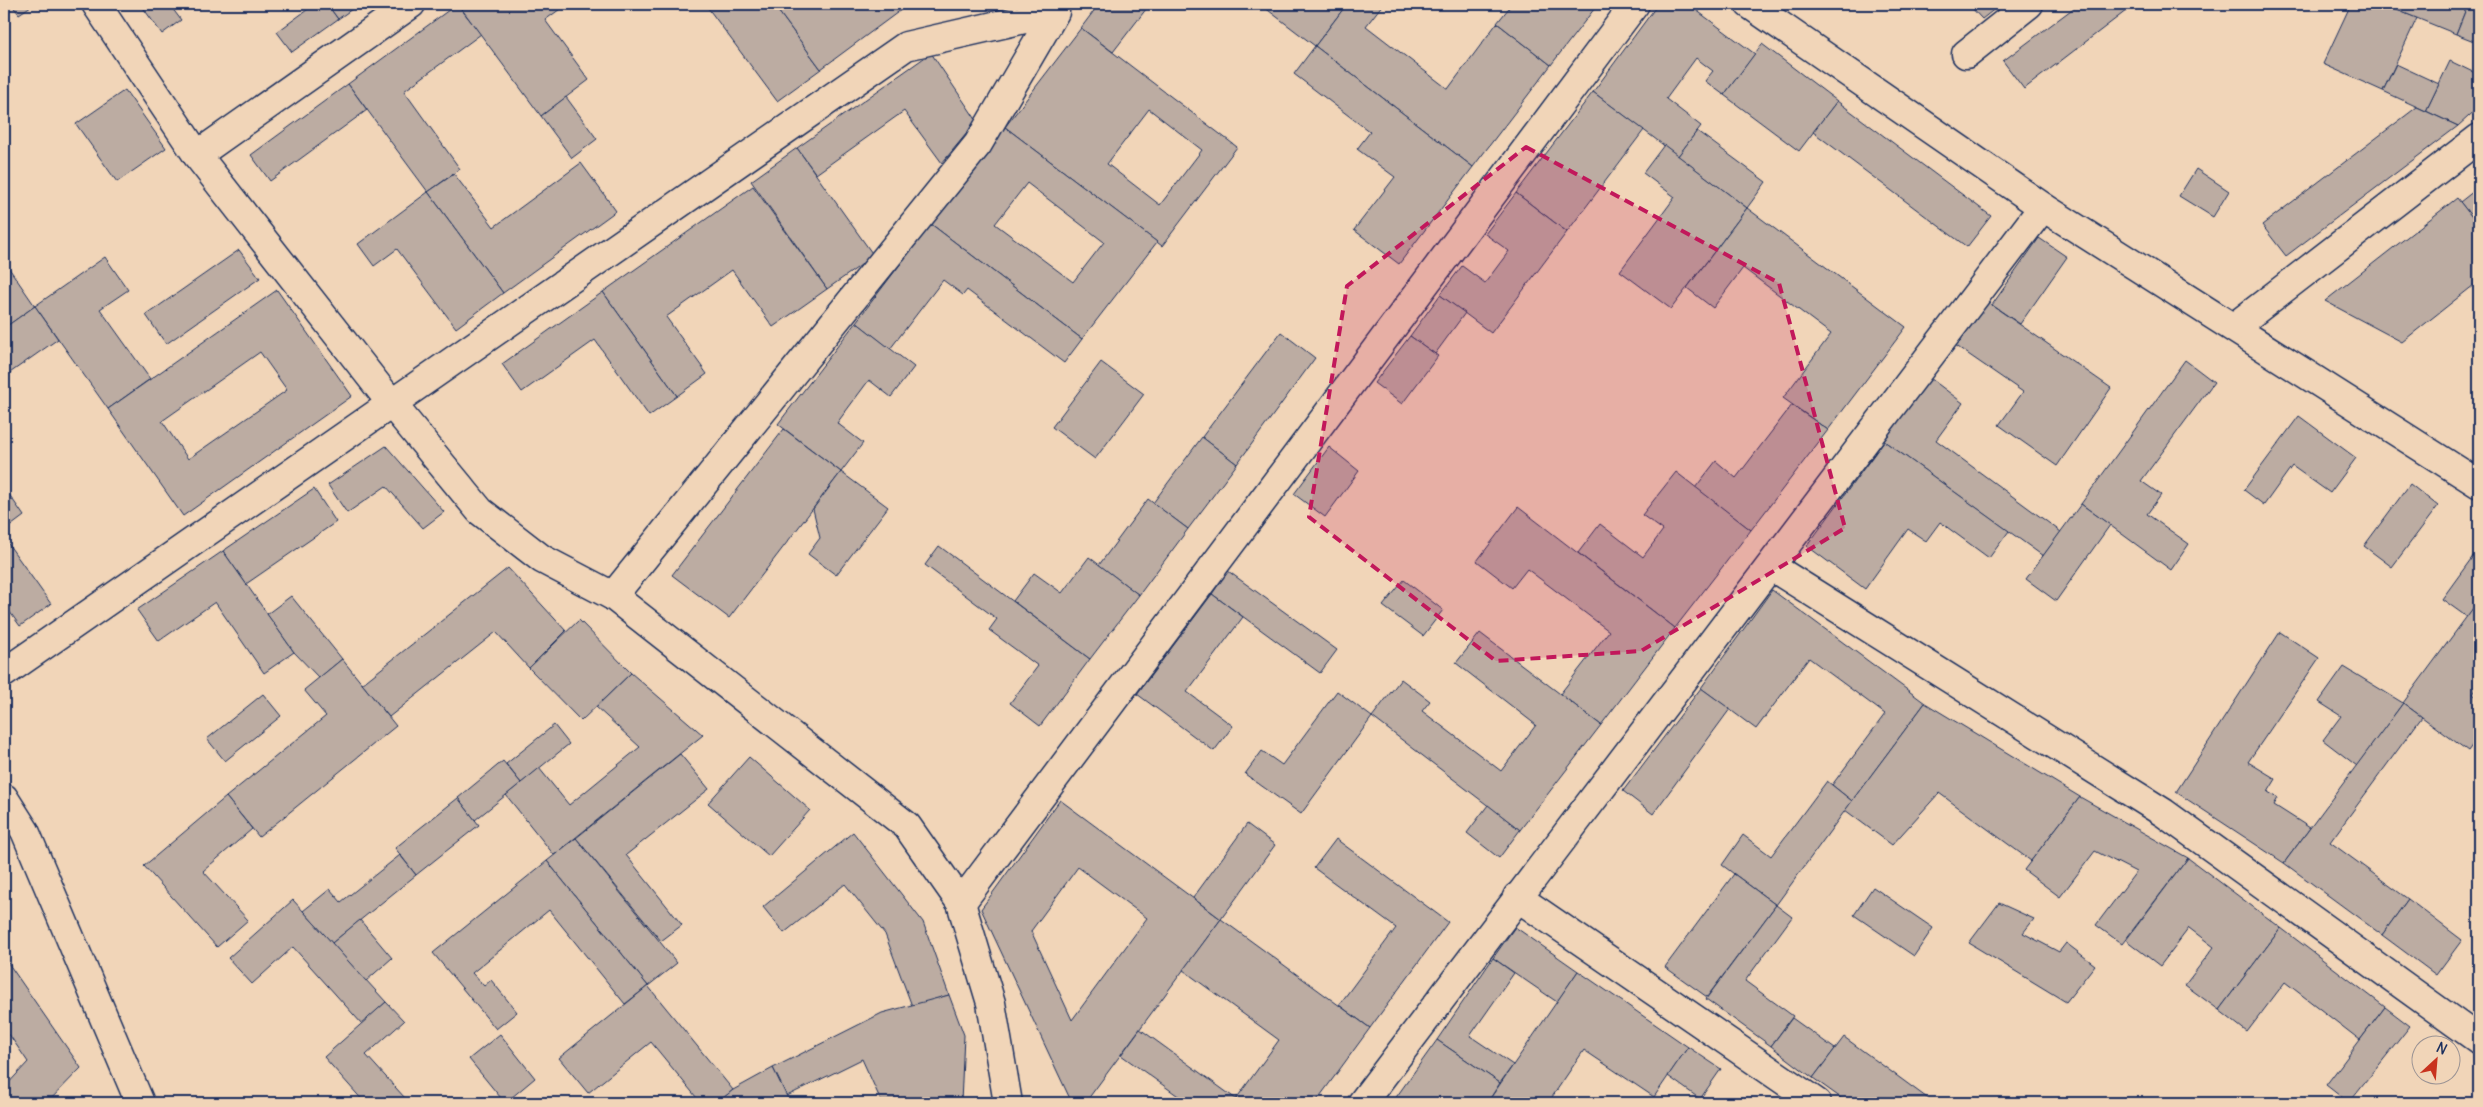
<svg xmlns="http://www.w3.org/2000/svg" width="2483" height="1107" font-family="Delius,sans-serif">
<rect width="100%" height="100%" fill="#f1d5b8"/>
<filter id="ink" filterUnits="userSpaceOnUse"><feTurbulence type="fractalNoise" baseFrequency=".02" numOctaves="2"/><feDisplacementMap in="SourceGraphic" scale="10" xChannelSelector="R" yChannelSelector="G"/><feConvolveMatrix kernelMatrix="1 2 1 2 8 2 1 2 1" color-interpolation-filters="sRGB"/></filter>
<g filter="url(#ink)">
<g fill="#bcaca2" stroke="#1b2f5e" fill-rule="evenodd">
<polygon points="11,4 34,4 19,14"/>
<polygon points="143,4 169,4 181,20 162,34 141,5"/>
<polygon points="315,4 327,4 338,19 292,52 277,32"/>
<polygon points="327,4 359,4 338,19"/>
<polygon points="457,4 481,34 404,91 460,169 428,192 348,84"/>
<polygon points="458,4 567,4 545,20 589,80 541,116"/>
<polygon points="705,4 773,4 821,69 777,101"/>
<polygon points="773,4 909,4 821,69"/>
<polygon points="1099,4 1150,4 1113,52 1081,28"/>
<polygon points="1260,4 1347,4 1315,46"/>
<polygon points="1347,4 1383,4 1366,26 1448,89 1497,23 1551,65 1473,167 1315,46"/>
<polygon points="1512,4 1598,4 1551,65 1497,23"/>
<polygon points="1658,4 1688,4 1755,54 1724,95 1705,81 1713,71 1696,58 1666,99 1701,126 1678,156 1593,92"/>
<polygon points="1968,4 2001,4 1982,19"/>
<polygon points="2079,4 2135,4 2024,89 2003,61"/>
<polygon points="2351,4 2393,4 2392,8 2417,18 2383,91 2323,64"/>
<polygon points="2393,4 2468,4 2456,34 2392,8"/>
<polygon points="2468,4 2479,4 2479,43 2456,34"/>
<path d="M1081,28L1237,147L1162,246L1005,127ZM1149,109L1202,150L1160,205L1107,164Z"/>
<polygon points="1762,44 1837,101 1799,151 1724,95"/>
<polygon points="1315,46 1473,167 1399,264 1354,230 1395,177 1357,149 1370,132 1294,74"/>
<polygon points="931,53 977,121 942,163 904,111 816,174 797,148"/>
<polygon points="2450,61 2479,75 2479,107 2458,126 2426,111"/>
<polygon points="2396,64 2439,84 2426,111 2383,91"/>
<polygon points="348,84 367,110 270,181 251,155"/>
<polygon points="125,90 166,148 117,182 76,124"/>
<polygon points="1593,92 1644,130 1567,232 1516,193"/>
<polygon points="566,97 597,139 572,158 541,116"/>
<polygon points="1837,101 1991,216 1967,247 1813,132"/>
<polygon points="2417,107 2458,126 2286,256 2262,225"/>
<path d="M1005,127L1157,242L1082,339L931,224ZM1027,183L1104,242L1073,282L995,224Z"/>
<polygon points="1697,131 1766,182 1747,208 1678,156"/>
<polygon points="1664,145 1747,208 1671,309 1620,271 1675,197 1643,173"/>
<polygon points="797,148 874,256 827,289 751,181"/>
<polygon points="581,163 616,211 503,293 428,192 454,174 494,227"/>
<polygon points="2196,169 2229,191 2213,217 2179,196"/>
<polygon points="753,186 827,289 773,327 732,270 666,317 707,374 677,396 603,292"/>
<polygon points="2479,187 2479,226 2460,202"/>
<polygon points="428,192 503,293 456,328 397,249 374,266 358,244"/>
<polygon points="1516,193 1567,232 1491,333 1440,295 1462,266 1485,283 1509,251 1485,234"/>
<polygon points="2457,198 2479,226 2479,281 2402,342 2325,301"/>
<polygon points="1747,208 1906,327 1828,430 1783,398 1831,334 1743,268 1713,308 1687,288"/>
<polygon points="931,224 1082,339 1064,363 967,290 963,295 943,280 890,349 856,322"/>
<polygon points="2039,238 2067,257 2020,324 1992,305"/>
<polygon points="239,250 260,278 166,344 146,315"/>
<polygon points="105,257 128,290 100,309 150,379 108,409 35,306"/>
<polygon points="4,261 35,306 7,326 4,322"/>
<path d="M277,290L352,396L183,516L108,409ZM260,352L287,390L188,459L162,421Z"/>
<polygon points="603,292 677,396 649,416 595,340 522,392 502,364"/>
<polygon points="1440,295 1465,313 1435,354 1410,336"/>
<polygon points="1986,301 2111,388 2057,466 1999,425 2023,392 1955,345"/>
<polygon points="35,306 58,339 4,377 4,328"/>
<polygon points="856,322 914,367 891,397 869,380 837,423 863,443 841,472 778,424"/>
<polygon points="1281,332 1315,358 1237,464 1202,437"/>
<polygon points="1410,336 1438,356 1402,404 1374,383"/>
<polygon points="2185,360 2214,382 2141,481 2161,495 2147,514 2189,544 2171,570 2081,504"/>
<polygon points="1101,362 1144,394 1095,459 1052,427"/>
<polygon points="1930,378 1963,403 1936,440 2061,532 2043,556 1884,441"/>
<polygon points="1792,405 1828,430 1751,530 1695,488 1716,461 1736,478"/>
<polygon points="2299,416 2356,458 2330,493 2292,466 2264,505 2244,490"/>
<polygon points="784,429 841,472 729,618 672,575"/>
<polygon points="1202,437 1237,464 1188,529 1153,503"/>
<polygon points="1884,441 2009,531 1989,558 1940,522 1926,541 1908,529 1865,589 1807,546"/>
<polygon points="386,446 444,512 423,528 386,486 347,513 328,485"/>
<polygon points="1329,447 1359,471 1325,517 1294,494"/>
<polygon points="841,472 888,507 836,575 808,554 820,538 813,509"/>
<polygon points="1676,472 1751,530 1675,628 1578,553 1600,524 1643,557 1663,530 1642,515"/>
<polygon points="2410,484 2438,506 2392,567 2364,546"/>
<polygon points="4,487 24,516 4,531"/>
<polygon points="314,489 336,522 246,584 223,551"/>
<polygon points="1148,499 1188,529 1139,595 1099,565"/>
<polygon points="2081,504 2110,525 2056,601 2026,579"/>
<polygon points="1518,507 1675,628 1601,725 1560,694 1609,631 1527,569 1512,588 1477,561"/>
<polygon points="4,538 51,604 20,626 4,604"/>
<polygon points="939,546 1090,659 1040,726 1010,703 1038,666 989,630 997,619 925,565"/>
<polygon points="2479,548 2479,600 2467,617 2442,599"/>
<polygon points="223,551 294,652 264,673 215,602 159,641 137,610"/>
<polygon points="1089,557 1139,595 1090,659 1013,601 1034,573 1062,593"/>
<polygon points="508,568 566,631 529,668 496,632 389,717 362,684"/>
<polygon points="1228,571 1337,650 1320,673 1212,594"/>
<polygon points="1404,580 1443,610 1423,636 1383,606"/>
<polygon points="1772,590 1925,703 1852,801 1832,785 1885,714 1809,658 1756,729 1701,688"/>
<polygon points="1212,594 1243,617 1187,692 1233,726 1214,751 1137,694"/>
<polygon points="291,596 342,659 319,678 294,652 267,614"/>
<polygon points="2479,600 2479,685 2473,694 2479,699 2479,736 2468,751 2403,703"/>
<polygon points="579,620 631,673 581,721 529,668"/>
<polygon points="2280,632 2319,658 2248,762 2276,779 2268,792 2278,798 2274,805 2310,828 2284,863 2176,792"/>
<polygon points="1480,633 1601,725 1520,830 1372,717 1401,679 1430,701 1422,711 1501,771 1536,725 1456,663"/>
<polygon points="342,659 396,726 259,837 226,797 326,716 304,690"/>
<polygon points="2344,667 2403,703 2357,766 2323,740 2341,716 2319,702"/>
<polygon points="631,673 703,735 554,855 506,795 539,768 569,805 640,747 596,707"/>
<polygon points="1701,688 1730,709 1653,814 1623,791"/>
<polygon points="1337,691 1372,717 1301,814 1245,774 1262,751 1282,765"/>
<polygon points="263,694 281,716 225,761 207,739"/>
<polygon points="1925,703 2080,797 2031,861 1939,793 1892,845 1845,810"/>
<polygon points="2403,703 2422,717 2330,842 2408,899 2382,935 2284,863"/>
<polygon points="554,725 569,744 521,783 506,764"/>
<polygon points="680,754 709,789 626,855 682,925 661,941 576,838"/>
<polygon points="749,757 810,810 769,856 708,803"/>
<polygon points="503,761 521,783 475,820 458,798"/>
<polygon points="1827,781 1852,801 1776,905 1722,865 1743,835 1771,856"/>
<polygon points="226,797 252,829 203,871 248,920 217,947 144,866"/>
<polygon points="2080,797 2188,858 2122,944 2096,925 2136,872 2095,851 2060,897 2024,870"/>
<polygon points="458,798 479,825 416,875 395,848"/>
<path d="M1060,800L1221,919L1085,1103H1072L981,909ZM1078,867L1147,918L1072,1020L1031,931Z"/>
<polygon points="1488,805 1520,830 1499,858 1467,833"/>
<polygon points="1247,824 1275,845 1221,919 1193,898"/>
<polygon points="853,832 923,922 949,995 912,1006 885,934 845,884 784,933 763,907"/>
<polygon points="576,838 677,963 648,986 547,861"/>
<polygon points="1336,839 1448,922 1370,1028 1339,1005 1396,928 1314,868"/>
<polygon points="400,855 416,875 332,943 303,911 330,889 341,902"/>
<polygon points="2188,858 2281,928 2219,1010 2185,985 2214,947 2189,928 2160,966 2126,940"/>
<polygon points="547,861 648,986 625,1004 549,910 472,973 484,986 491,980 517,1012 496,1029 433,953"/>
<polygon points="1734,874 1776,905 1707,997 1665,967"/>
<polygon points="1873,887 1933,928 1914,956 1854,915"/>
<polygon points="2408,899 2462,940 2436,975 2382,935"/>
<polygon points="293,900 386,1002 362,1024 293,947 252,984 228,958"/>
<polygon points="1999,903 2034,919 2023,933 2059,952 2066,943 2095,965 2066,1002 1969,943"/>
<polygon points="1776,905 1792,917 1745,981 1793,1016 1771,1046 1706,999"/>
<polygon points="1221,919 1370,1028 1315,1103 1242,1103 1236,1099 1279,1040 1183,970"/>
<polygon points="360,920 392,958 366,981 332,943"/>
<polygon points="1515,927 1578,971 1557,1002 1493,958"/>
<polygon points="2281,928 2385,1007 2360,1040 2285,982 2247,1032 2219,1010"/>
<polygon points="4,957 81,1068 47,1103 4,1103 4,1088 28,1062 4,1027"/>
<polygon points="1493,958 1514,973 1470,1036 1513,1065 1500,1083 1437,1040"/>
<polygon points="1578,971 1688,1047 1654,1097 1584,1050 1548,1103 1487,1103"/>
<polygon points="648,986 733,1090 717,1103 701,1103 651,1042 588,1093 559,1058"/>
<polygon points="949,995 964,1035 961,1103 882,1103 862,1059 787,1096 773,1068 882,1013"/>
<polygon points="386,1002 404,1021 366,1055 405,1098 398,1103 365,1103 324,1057"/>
<polygon points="2385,1007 2410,1026 2349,1103 2326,1085"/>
<polygon points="1792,1018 1835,1049 1813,1078 1771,1046"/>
<polygon points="1140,1029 1236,1099 1242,1103 1188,1103 1121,1055"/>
<polygon points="500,1034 535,1078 505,1103 469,1059"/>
<polygon points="1844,1037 1934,1103 1848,1103 1813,1078"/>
<polygon points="1437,1040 1500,1083 1487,1103 1392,1103"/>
<polygon points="1688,1047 1721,1069 1700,1099 1668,1076"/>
<polygon points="773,1068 790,1103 717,1103 733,1090"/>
</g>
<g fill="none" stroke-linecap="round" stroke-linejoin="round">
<defs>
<g id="street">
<polyline points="96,4 197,155 392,404 480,511 542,559 613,596 907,826 961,903 991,1003 1008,1103"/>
<polyline points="1749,4 2043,207 2479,484"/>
<polyline points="1966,54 2029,4"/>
<polyline points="197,155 411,4"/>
<polyline points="2234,327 2479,138"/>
<polyline points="1772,567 2164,813 2479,1040"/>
<polyline points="4,673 906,46 1055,12 978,144 613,596"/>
<polyline points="1517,897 1817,1103"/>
<polyline points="961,903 1635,4"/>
<polyline points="1362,1103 2043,207"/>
</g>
<polyline id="secondary" points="4,798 25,831 140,1103"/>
</defs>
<use href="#street" stroke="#1b2f5e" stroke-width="31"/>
<use href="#secondary" stroke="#1b2f5e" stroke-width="31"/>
<use href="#street" stroke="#f1d5b8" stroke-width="28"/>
<use href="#secondary" stroke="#f1d5b8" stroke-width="28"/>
</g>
</g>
<path fill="#c2185b" fill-opacity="0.2" stroke="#c2185b" stroke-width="4" stroke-dasharray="10 6" stroke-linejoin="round" d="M1526,147L1779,283L1845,528L1641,651L1496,661L1309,517L1347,286Z"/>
<rect width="2483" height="1107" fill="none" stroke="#f1d5b8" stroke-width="20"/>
<rect x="10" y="10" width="2463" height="1087" fill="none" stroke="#1b2f5e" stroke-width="2" filter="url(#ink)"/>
<g transform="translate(2436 1060) rotate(26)"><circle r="24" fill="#f1d5b8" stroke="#9b9394"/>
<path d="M0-4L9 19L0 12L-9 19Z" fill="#c8321e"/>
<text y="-8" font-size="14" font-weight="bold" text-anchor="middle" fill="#1b2f5e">N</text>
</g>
</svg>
